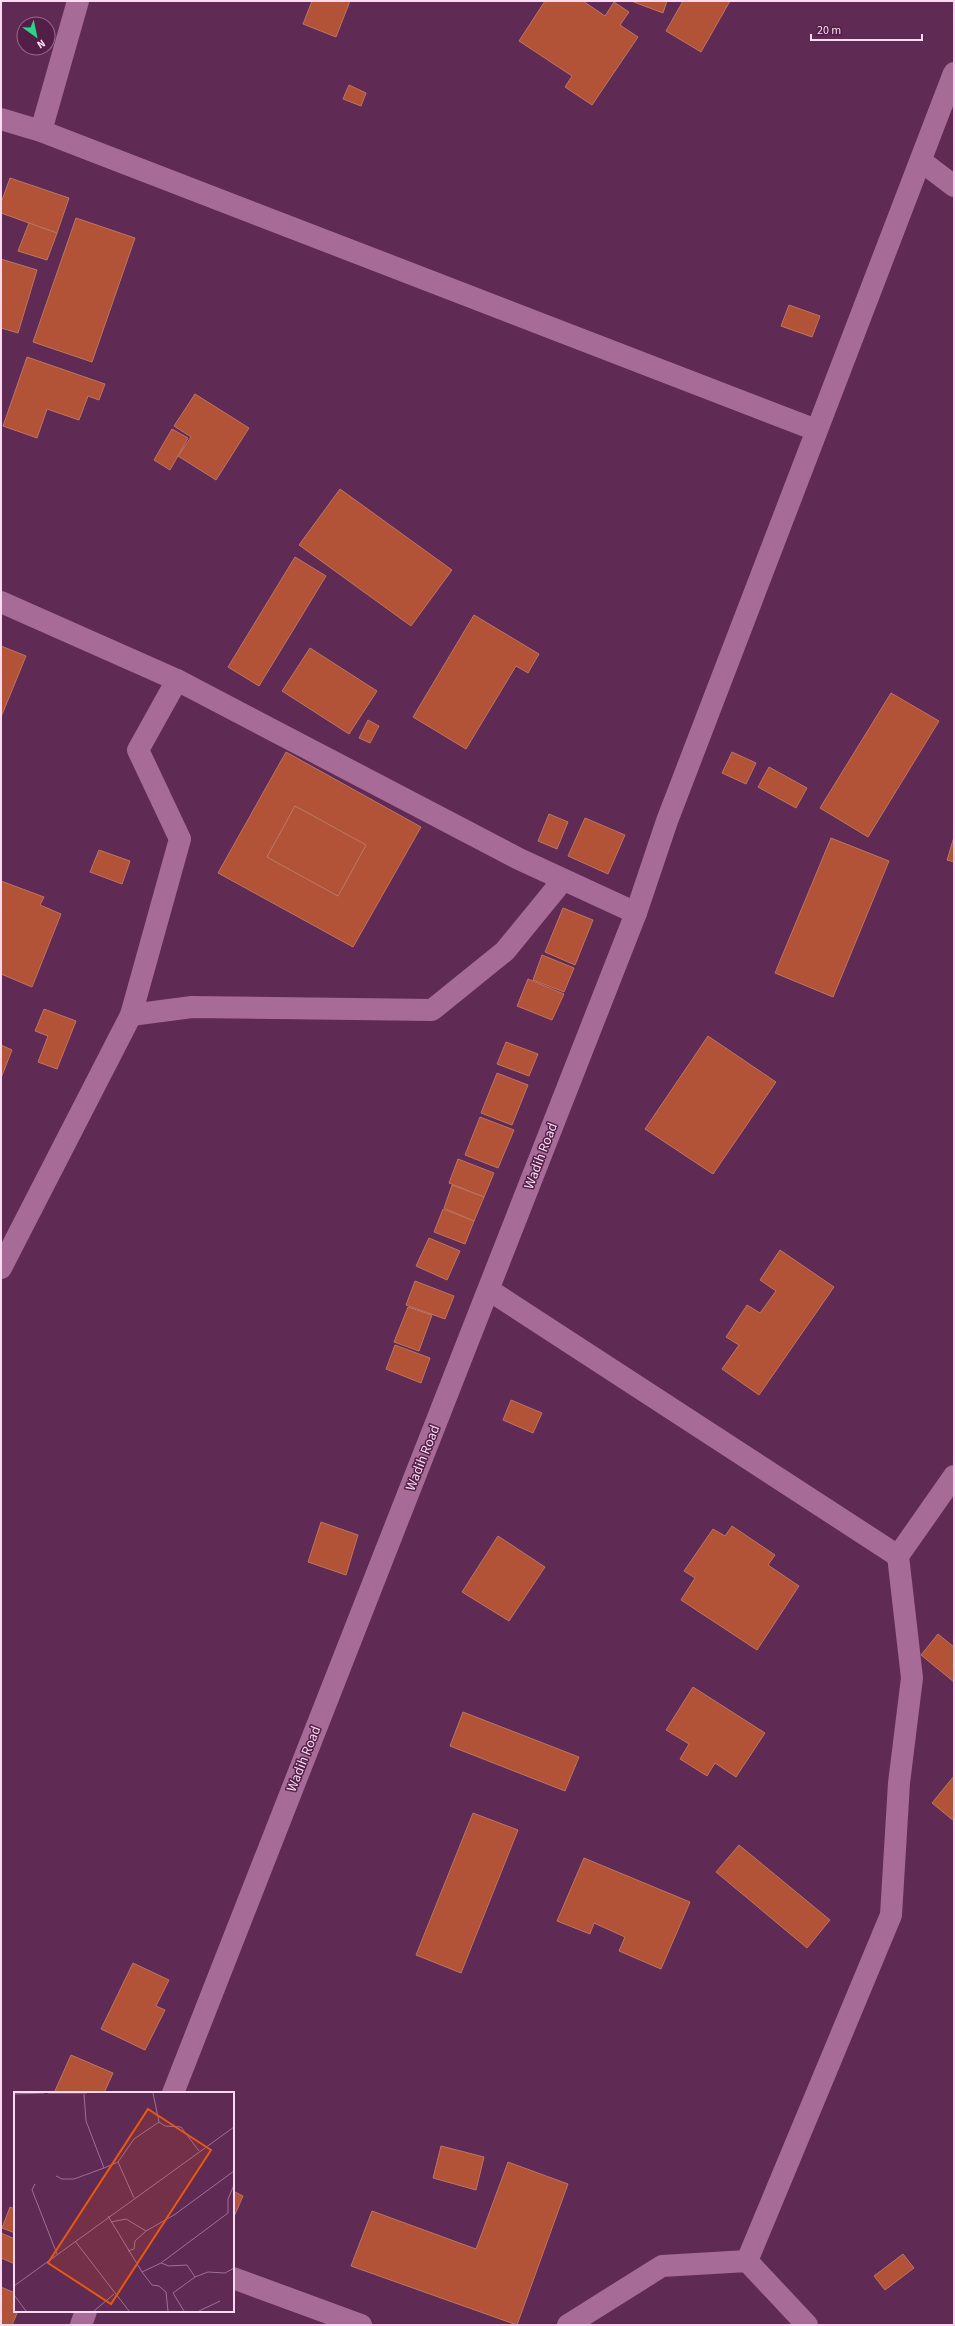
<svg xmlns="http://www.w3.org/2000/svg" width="955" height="2326" font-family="'Source Sans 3',sans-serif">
<rect width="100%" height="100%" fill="#5f2a53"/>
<g fill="#b25237" stroke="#bd7661" fill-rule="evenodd">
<polygon points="312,1 350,1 336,37 303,24"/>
<polygon points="545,1 583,1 605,16 614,2 629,12 620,25 638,37 592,105 565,87 572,76 519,41"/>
<polygon points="631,1 667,1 663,13"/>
<polygon points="683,1 730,1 701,52 666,31"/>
<polygon points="349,85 366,93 361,106 343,99"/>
<polygon points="10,178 69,198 57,233 1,213 1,203"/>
<polygon points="76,218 135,238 92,362 33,342"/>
<polygon points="29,223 57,233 47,260 18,251"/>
<polygon points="1,259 37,270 18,333 1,328"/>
<polygon points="789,305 820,316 812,337 781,326"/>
<polygon points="27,357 105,384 99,400 88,396 79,420 47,409 37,438 3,426"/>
<polygon points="195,394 249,428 216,480 178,456 191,437 174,426"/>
<polygon points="172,429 188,438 170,470 154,460"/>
<polygon points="340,489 452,570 411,626 299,545"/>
<polygon points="295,557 326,576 259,686 228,667"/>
<polygon points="474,615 539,654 528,673 516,666 466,749 413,717"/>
<polygon points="1,646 26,656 1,717"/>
<polygon points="310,648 377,691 349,734 282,691"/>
<polygon points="891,693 939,721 868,837 820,808"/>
<polygon points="368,720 379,726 370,743 359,738"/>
<path d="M286,752L421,827L353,947L218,873ZM295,806L366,845L338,896L267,857Z"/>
<polygon points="732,752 756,763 746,784 722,773"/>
<polygon points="769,767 807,788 796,808 758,787"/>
<polygon points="295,806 366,845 338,896 267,857"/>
<polygon points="549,814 568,822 557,849 538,841"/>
<polygon points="585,818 625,835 608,874 568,856"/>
<polygon points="954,837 954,862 947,860"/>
<polygon points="831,838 889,861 833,997 775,973"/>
<polygon points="99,850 130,861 122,884 90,872"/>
<polygon points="1,881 44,897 40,905 61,914 32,987 1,974"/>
<polygon points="563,908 593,920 575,965 545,952"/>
<polygon points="542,955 574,968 564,992 533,980"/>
<polygon points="528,979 564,994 552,1020 517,1006"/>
<polygon points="44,1009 76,1021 57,1069 38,1062 48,1036 35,1031"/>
<polygon points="708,1036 776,1082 713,1174 645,1129"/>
<polygon points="506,1042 538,1054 529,1076 497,1064"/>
<polygon points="1,1045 12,1050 1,1078"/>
<polygon points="497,1073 528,1085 512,1125 481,1113"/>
<polygon points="480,1117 514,1130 498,1168 465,1155"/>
<polygon points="458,1159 494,1173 484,1197 449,1183"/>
<polygon points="452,1185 484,1197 474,1221 444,1208"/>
<polygon points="443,1209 474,1221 465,1244 434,1232"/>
<polygon points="429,1238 460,1251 447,1280 416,1266"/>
<polygon points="780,1250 834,1287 759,1395 722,1369 739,1345 726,1337 747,1305 760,1313 776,1291 760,1280"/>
<polygon points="415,1281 454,1296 445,1319 406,1305"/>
<polygon points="408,1307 432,1315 419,1351 394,1342"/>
<polygon points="395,1345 430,1358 421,1383 386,1369"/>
<polygon points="511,1400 542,1413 533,1433 503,1420"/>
<polygon points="321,1522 358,1535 346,1575 308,1562"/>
<polygon points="732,1526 775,1555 768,1565 799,1586 757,1650 681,1600 695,1578 684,1571 713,1529 725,1536"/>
<polygon points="498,1536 545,1567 509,1621 462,1592"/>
<polygon points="938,1634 954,1647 954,1682 921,1655"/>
<polygon points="693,1687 765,1733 736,1777 715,1763 707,1776 680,1759 689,1744 666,1730"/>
<polygon points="463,1712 579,1757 565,1791 450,1746"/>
<polygon points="954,1776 954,1821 932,1803"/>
<polygon points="473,1813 518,1830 461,1973 416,1955"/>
<polygon points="739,1845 830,1920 807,1948 716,1872"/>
<polygon points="584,1858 690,1902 661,1969 619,1951 625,1937 594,1923 590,1934 557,1921"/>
<polygon points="133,1963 169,1980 156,2006 165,2010 145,2050 101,2029"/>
<polygon points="71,2055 113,2073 104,2093 54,2093"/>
<polygon points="441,2146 484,2157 476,2190 433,2178"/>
<polygon points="508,2162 568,2184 517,2325 351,2266 372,2211 476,2249"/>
<polygon points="233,2191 243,2196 233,2219"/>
<polygon points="10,2207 15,2209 15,2233 2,2228"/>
<polygon points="1,2233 15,2239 15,2264 1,2258"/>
<polygon points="903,2254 914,2268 885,2290 874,2276"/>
<polygon points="1,2287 15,2293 15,2311 18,2311 12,2325 1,2325"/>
</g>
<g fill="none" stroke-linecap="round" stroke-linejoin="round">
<g stroke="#a76b97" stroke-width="22">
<polyline points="1,119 41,131 816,430"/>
<polyline points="41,131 78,1"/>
<polyline points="921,161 954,186"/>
<polyline points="1,602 177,680 519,859 636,913"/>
<polyline points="131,1015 192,1007 432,1010 505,951 563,880"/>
<polyline points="1,1268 131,1015 180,839 138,750 177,680"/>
<polyline points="489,1290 898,1556"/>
<polyline points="747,2261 891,1915 899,1783 912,1678 898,1556 954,1476"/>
<polyline points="233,2278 361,2325"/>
<polyline points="568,2325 662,2266 747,2261 807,2325"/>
</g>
<g stroke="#a76b97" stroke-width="22">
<polyline points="173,2093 636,913 667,821 954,73"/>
<polyline points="81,2325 86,2311"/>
</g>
</g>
<g text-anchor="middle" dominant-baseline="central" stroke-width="3" stroke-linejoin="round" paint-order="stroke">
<g font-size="14" fill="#fcdbf2" stroke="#531f48">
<text transform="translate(541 1156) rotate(-69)">Wadih Road</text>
<text transform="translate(423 1458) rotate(-68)">Wadih Road</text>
<text transform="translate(304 1759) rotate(-68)">Wadih Road</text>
</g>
</g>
<g transform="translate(14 2092)">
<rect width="220" height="220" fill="#5f2a53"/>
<path fill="none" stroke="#9e7193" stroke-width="1" d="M34,1H73M139,1L145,30L151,34L167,35L185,59M0,2L30,1M70,2L72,29L90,76L104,70L120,47L145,30M104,70L120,106M42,84L48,87H60L90,76M21,92L18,98L43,162M94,124L128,180L138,193L145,194L152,200L154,219M97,130L112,127L132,139M61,149L115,219M114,159L120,157L121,149L132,139L160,123L220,79M147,171L155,174L173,173L181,185M128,180L147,171L214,121V107L220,93M0,194L220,35M0,203L12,219M80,219L100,202M170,219L159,201L181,185L194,180L211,181L220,176M185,219L206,209"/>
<path fill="#e8590c" fill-opacity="0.15" stroke="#e8590c" stroke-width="2" d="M134,17L197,58L97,212L34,171Z"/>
<rect width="220" height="220" fill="none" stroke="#fcdbf2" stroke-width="2"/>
</g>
<rect width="955" height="2326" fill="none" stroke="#fcdbf2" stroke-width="4"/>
<g transform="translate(36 36) rotate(147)"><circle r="19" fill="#531f48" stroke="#976a8c"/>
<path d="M0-3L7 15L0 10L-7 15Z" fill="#23d886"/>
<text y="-6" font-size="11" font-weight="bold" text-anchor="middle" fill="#fcdbf2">N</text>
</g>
<path d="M811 34v6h111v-6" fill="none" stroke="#fcdbf2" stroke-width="2"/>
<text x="817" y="34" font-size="12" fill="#fcdbf2" stroke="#531f48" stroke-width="3" paint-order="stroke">20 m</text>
</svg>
